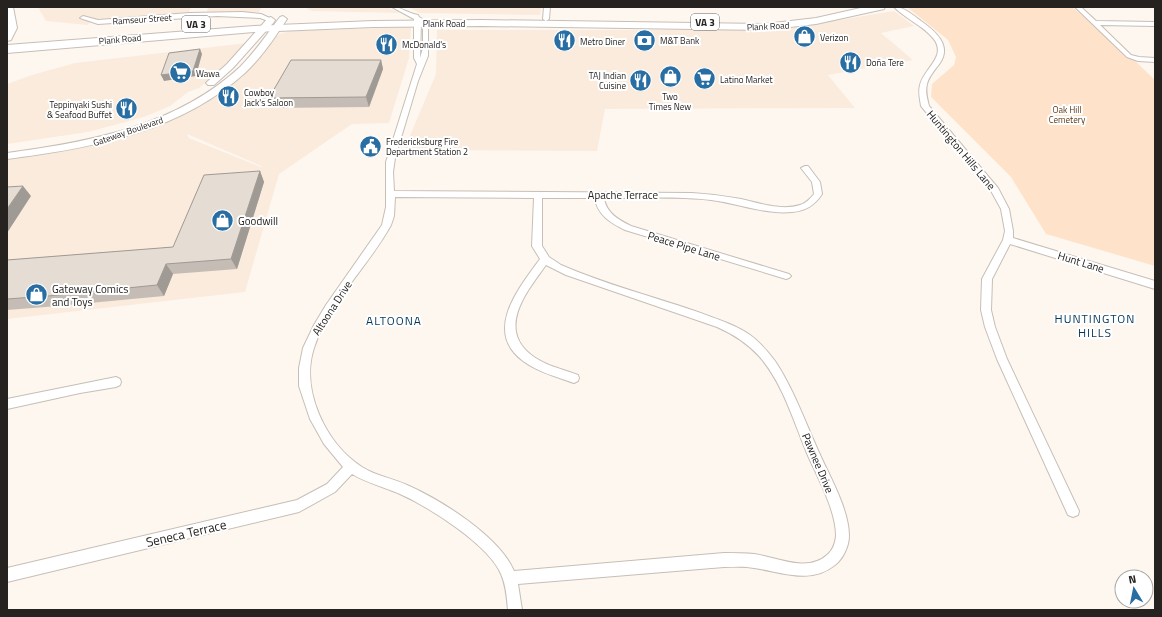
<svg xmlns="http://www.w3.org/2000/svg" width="1162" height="617" font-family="'Titillium Web',sans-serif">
<rect width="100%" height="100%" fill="#fef7f0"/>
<g fill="#faebdd" fill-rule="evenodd">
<polygon points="38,7 191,7 189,12 95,19 87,25 46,21"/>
<polygon points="208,7 262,7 259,12 207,12"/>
<polygon points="309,7 387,7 400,13 313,11 307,9"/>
<polygon points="408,7 541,7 540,15 420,13"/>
<polygon points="894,11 914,26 881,33 913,60 828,75 855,108 605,109 597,151 404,150 436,74 437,30 707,30 791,28"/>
<path d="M411,27L409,58L389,123L352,124L279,174L245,292L7,319V159L91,146L136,133L236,79L274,37L280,34L290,31ZM187,134L261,166V167L189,138Z"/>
<polygon points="247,43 227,65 199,88 188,92 170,106 144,117 88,132 7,144 7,84 32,75 75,63"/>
</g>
<polygon fill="#fee3ca" points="907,7 1072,7 1128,54 1155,80 1155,266 1046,234 1011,177 931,97 932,84 954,65 956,57 948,40"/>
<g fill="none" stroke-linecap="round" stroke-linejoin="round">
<defs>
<g id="street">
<path d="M392,7C402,7 409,14 418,15L419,17L428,22V56L418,81L395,158L393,172L394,191L692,193C709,194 725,196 741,199C759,203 781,211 800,205C806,203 810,199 814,194L812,182L801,168L805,166H808L820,182L822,194C815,205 806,211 792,212C766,215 737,203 711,200C676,196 639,198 604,198C606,213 619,220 631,226L789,274L791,276L789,278L786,279L625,230C611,223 597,215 595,198H542V246L549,257L561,265C604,284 651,296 695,311C714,318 734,324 750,335C760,342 768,352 775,361C793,388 804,419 817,448C828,474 849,508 849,536C849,546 843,559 835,565C810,585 782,572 754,568C744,566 734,567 724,567L518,584L522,610H508C507,598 506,585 501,574C489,545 429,507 400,494C384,487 367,483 352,474L335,492L299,512L7,582V568L297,500L327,484L343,467L324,444L310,419L299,386V368L303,348L314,325L326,305L382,225L386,207V162L417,64L414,58V19ZM421,23L423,24V48L420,58ZM395,197L534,198L532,246L540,259C519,288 483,331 523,361C538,372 557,377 574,383L578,381L579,378L578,375C562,369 543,365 530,354C497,327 528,290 546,265L566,275L717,327C733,334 747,343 759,356C782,382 793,419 806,451C816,475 836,509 836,536C835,544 833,550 827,555C807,573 777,557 754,554C744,553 734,553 724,553L514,571C499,536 441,500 407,485C392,478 376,476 362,467C326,444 300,390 314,348C329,302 368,267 391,225L394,216Z"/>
<polygon points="544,7 550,7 549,19 546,21 543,19"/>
<path d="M894,7C904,7 913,15 921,21C935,31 952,45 940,63C935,70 929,76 927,84C925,92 927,98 929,106L998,188L1009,209L1013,231V238L1155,281V289L1010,244L992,279L991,310L995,327L1007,359L1079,511L1078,515L1073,517L1068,515L997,359L985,327L981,310L982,279L1003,240L1005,231L1001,209L990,189L921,106C920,99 918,92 920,85C924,68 948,56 933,38C922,25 906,19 894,7Z"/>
<polygon points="1075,7 1081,7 1096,21 1155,22 1155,26 1100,25 1131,55 1139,57 1155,58 1155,62 1138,61 1127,57"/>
<polygon points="242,12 261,14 274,20 271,22 260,18 217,16 98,24 80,18 83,16 98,20 189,13"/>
<polygon points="116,377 120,379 121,382 120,385 116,387 80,393 7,409 7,399"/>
</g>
<g id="secondary">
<path d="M283,16L287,19C275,37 262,57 246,72C180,132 93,148 7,159V153C90,142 176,126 240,67C255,52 267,34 280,17Z"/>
<polygon points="271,17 275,20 274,22 233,68 214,85 208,85 206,83 208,81 227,64 268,18"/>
</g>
<g id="highway">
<polygon points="7,7 13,7 17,28 11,40 7,41"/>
<polygon points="865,7 885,7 884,9 816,24 765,30 482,26 373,27 254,32 7,53 7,45 254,26 373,21 482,20 765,24 816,18"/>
</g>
</defs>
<use href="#street" stroke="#c7beb6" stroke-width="2"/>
<use href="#secondary" stroke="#c7beb6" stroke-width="2"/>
<use href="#highway" stroke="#c7beb6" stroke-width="2"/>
<use href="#street" fill="#fff" fill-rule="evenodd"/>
<use href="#secondary" fill="#fff" fill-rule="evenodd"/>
<use href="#highway" fill="#fff" fill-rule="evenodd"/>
</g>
<g fill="#c5bdb5">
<polygon points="381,60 383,69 369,107 273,108 269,98"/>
<polygon points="260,171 264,182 237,269 173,274 164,296 58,306 7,310 7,260 173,247"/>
</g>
<g fill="#a09a94">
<polygon points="200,49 202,54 196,76 164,81 161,75"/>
<polygon points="381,60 383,69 369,107 366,97"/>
<polygon points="260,171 264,182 237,269 231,259"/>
<polygon points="23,186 31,196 7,233 7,209"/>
<polygon points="166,264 173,274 164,296 157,285"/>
</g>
<g fill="#e5dcd3" stroke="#a09a94">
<polygon points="200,49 193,71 161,75 169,53"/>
<polygon points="291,60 381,60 366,97 269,98"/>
<polygon points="260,171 231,259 166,264 157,285 48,296 7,299 7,260 173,247 204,175"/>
<polygon points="23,186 7,209 7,187"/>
</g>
<defs>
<symbol id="shop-disc" viewBox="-11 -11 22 22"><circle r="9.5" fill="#296ea3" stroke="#fff"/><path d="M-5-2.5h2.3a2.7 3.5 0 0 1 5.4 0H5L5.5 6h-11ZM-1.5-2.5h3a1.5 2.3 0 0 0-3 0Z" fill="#fff"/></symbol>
<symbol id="bank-disc" viewBox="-11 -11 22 22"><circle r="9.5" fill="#296ea3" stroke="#fff"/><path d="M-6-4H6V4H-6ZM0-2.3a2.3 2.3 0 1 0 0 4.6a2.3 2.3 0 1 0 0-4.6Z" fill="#fff"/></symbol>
<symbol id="restaurant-disc" viewBox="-11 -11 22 22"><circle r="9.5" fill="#296ea3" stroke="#fff"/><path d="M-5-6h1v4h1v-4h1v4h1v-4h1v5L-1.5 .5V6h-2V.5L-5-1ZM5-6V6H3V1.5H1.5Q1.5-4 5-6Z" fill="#fff"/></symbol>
<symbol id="supermarket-disc" viewBox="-11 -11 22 22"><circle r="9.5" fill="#296ea3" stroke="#fff"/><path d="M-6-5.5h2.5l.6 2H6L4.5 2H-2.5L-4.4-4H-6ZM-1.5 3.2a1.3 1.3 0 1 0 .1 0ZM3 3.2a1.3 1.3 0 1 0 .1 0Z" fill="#fff"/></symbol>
<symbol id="civic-disc" viewBox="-11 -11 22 22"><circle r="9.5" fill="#296ea3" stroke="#fff"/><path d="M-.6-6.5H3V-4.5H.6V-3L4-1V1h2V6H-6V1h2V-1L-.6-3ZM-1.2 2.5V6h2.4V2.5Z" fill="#fff"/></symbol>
</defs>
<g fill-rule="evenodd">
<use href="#shop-disc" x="792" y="24" width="25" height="25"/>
<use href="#bank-disc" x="632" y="28" width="25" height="25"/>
<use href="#restaurant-disc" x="552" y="28" width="25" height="25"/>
<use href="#restaurant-disc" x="374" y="32" width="25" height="25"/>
<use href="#restaurant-disc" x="838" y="50" width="25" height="25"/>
<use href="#supermarket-disc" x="168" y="60" width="25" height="25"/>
<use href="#shop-disc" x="658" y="64" width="25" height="25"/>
<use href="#supermarket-disc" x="692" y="66" width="25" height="25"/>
<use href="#restaurant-disc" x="628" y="68" width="25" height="25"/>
<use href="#restaurant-disc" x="216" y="84" width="25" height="25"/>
<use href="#restaurant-disc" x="114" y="96" width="25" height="25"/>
<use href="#civic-disc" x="358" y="134" width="25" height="25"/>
<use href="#shop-disc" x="210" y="208" width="25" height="25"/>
<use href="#shop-disc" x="24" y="282" width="25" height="25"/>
</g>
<g text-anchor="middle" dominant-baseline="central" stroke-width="4" stroke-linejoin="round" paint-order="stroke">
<g font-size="9" fill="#25221f" stroke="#fff">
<text transform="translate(142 19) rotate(-4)">Ramseur Street</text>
<text x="444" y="23">Plank Road</text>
<text transform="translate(768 26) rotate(-3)">Plank Road</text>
<text transform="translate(120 39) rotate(-5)">Plank Road</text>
<text transform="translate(128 131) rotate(-19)">Gateway Boulevard</text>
</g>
<g font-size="9" fill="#25221f" stroke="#fff" text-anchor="start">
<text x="820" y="37">Verizon</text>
<text x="660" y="40">M&amp;T Bank</text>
<text x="580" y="41">Metro Diner</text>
<text x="402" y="44">McDonald's</text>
<text x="866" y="62">Doña Tere</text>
<text x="196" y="73">Wawa</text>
<text x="626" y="75" text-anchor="end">TAJ Indian<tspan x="626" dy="10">Cuisine</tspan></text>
<text x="720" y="79">Latino Market</text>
<text x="244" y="92">Cowboy<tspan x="244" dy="10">Jack's Saloon</tspan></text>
<text x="670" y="96" text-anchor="middle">Two<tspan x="670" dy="10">Times New</tspan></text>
<text x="112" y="104" text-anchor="end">Teppinyaki Sushi<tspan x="112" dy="10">&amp; Seafood Buffet</tspan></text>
<text x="386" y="141">Fredericksburg Fire<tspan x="386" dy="10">Department Station 2</tspan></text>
</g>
<g font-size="9" fill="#553614" stroke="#fff">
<text x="1067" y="109">Oak Hill<tspan x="1067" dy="10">Cemetery</tspan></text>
</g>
<g fill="#fff" stroke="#666462" stroke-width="1">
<rect x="691" y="14" width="28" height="16" rx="3"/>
<rect x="182" y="16" width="28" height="16" rx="3"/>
</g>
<g font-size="10" font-weight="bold" fill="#25221f">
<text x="705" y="22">VA 3</text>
<text x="196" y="24">VA 3</text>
</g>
<g font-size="11" fill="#25221f" stroke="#fff">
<text transform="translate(961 150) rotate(50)">Huntington Hills Lane</text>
<text x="623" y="195">Apache Terrace</text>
<text transform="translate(684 246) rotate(17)">Peace Pipe Lane</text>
<text transform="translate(1081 262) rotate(17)">Hunt Lane</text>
<text transform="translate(332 308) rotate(-57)">Altoona Drive</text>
<text transform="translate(818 463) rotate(67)">Pawnee Drive</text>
</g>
<g font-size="11" fill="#25221f" stroke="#fff" text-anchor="start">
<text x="238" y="221">Goodwill</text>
<text x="52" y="289">Gateway Comics<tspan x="52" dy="13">and Toys</tspan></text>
</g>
<g font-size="12" letter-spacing="1" fill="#03375a" stroke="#fff">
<text x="1095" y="318">HUNTINGTON<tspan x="1095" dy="14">HILLS</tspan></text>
<text x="394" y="320">ALTOONA</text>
</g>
<g font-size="13" fill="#25221f" stroke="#fff">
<text transform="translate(186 533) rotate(-13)">Seneca Terrace</text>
</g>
</g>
<rect width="1162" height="617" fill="none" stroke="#25221f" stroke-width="16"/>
<g transform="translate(1134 589) rotate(350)"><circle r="19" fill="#ffffff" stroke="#a8a7a5"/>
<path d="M0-3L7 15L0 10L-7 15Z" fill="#296ea3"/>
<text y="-6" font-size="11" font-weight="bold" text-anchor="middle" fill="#25221f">N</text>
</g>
</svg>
